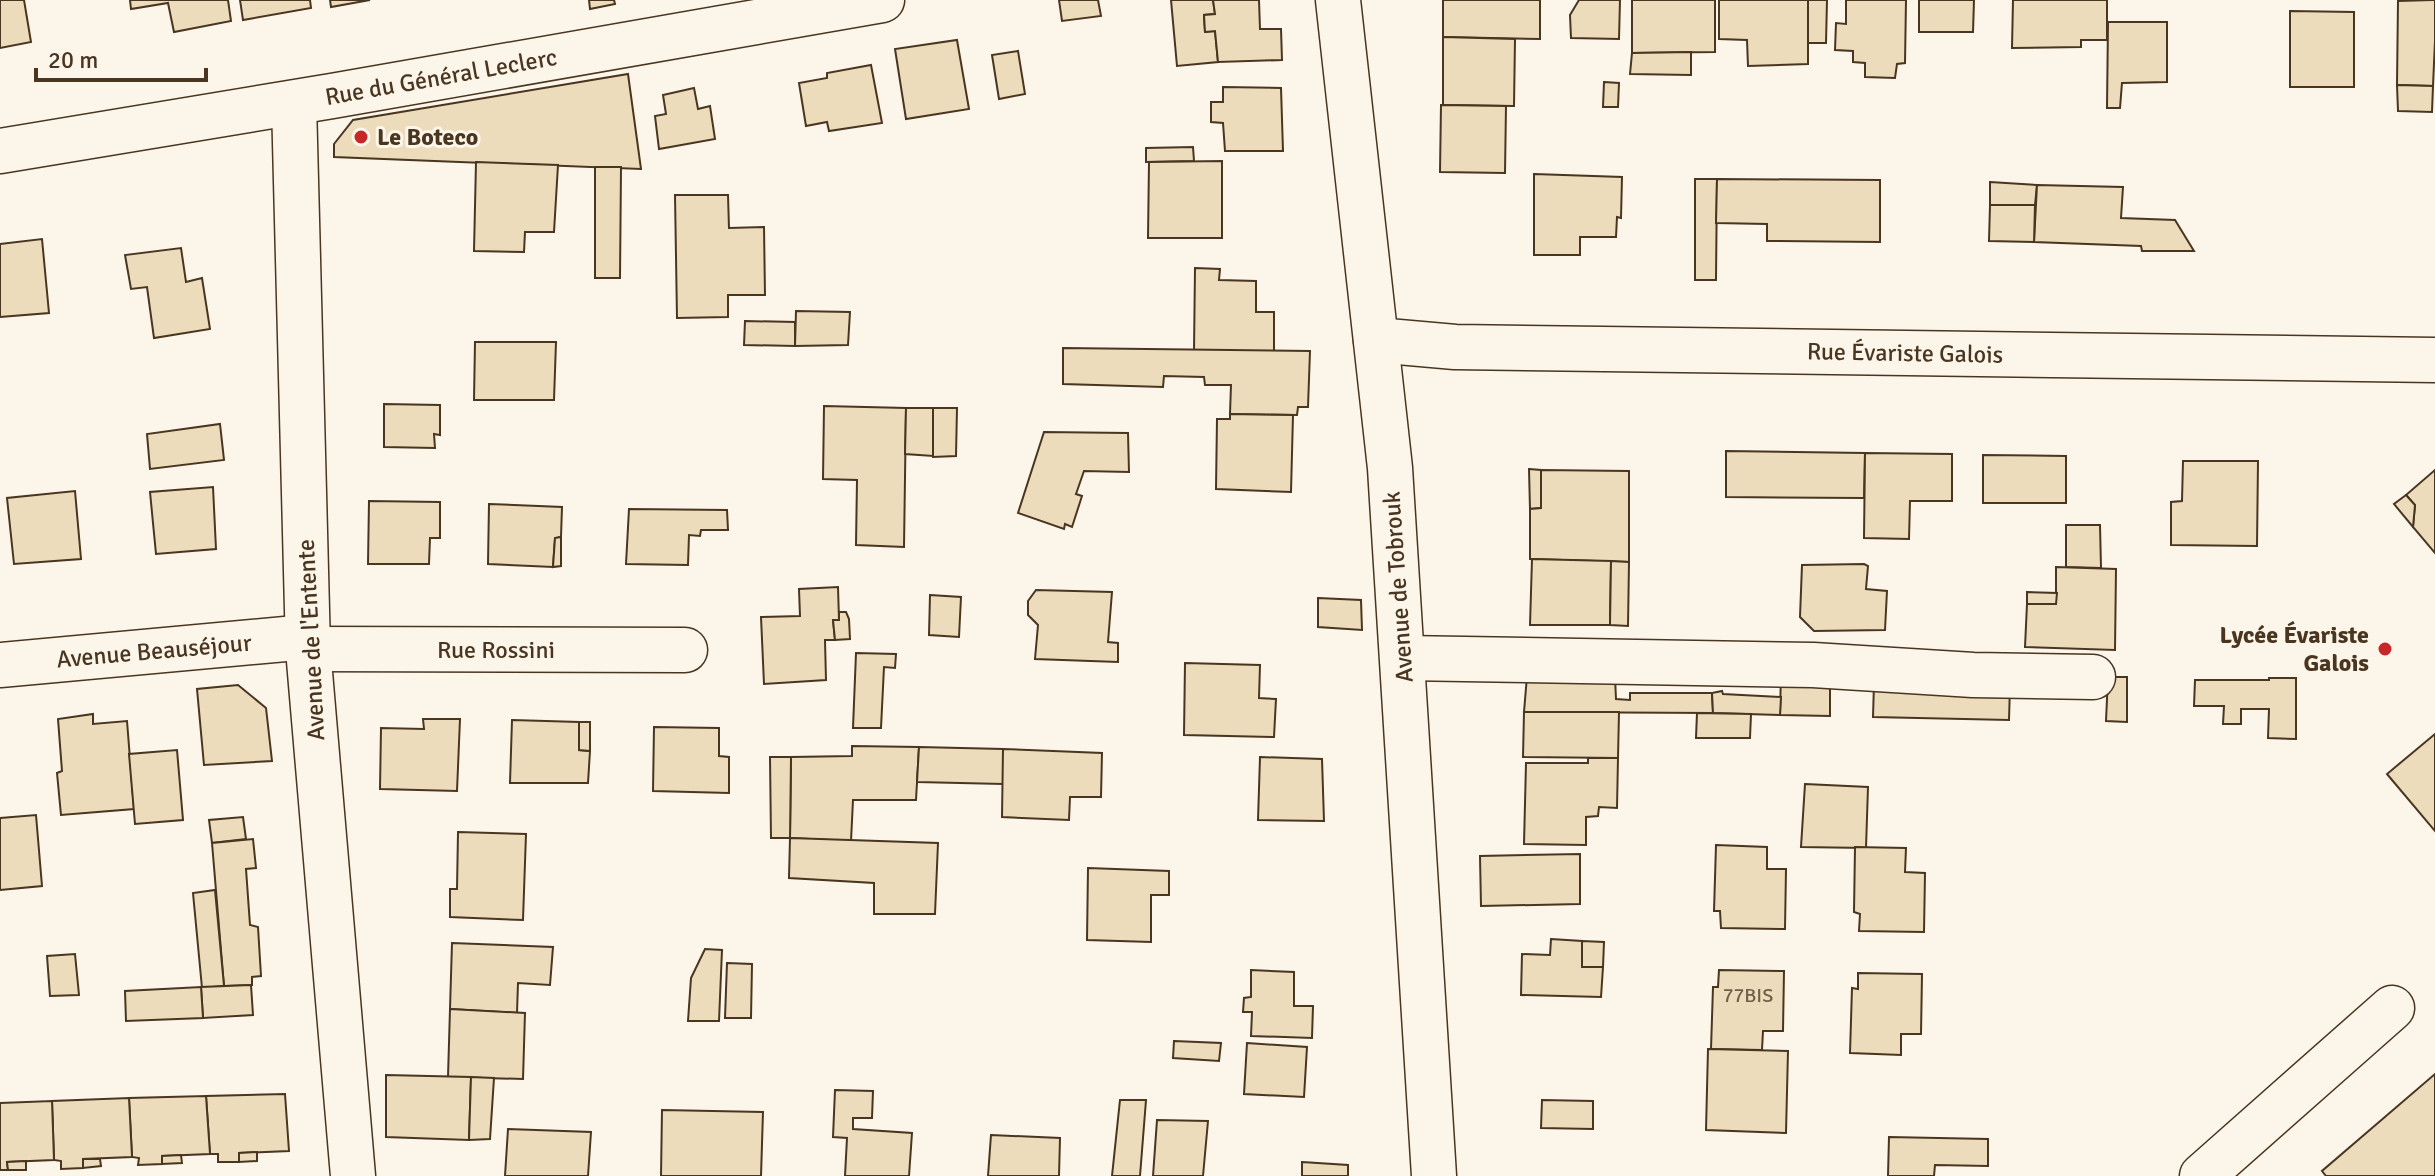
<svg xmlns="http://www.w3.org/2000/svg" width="2435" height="1176" font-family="Signika,sans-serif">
<rect width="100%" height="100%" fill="#fbf6e9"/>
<g fill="#ecdcbc" stroke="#4a3520" stroke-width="2">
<polygon points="0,0 24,0 31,42 0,48"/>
<polygon points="130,0 228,0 231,21 174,32 168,3 131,9"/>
<polygon points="240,0 310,0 311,8 243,20"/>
<polygon points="330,0 370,0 331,7"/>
<polygon points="589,0 614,0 615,4 590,9"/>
<polygon points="1059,0 1098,0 1101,16 1062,21"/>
<polygon points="1171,0 1213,0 1215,14 1204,15 1205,32 1215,31 1218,62 1177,66"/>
<polygon points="1213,0 1259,0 1260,29 1281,29 1282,60 1218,62 1215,31 1205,32 1204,15 1215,14"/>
<polygon points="1443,0 1540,0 1540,39 1443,37"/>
<polygon points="1579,0 1620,0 1619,39 1571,38 1570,15"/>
<polygon points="1632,0 1715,0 1715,52 1632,53"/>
<polygon points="1719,0 1808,0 1808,64 1748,66 1747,40 1719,39"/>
<polygon points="1808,0 1827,0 1826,43 1808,43"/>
<polygon points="1846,0 1906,0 1905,63 1897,64 1895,78 1865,77 1865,63 1853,62 1853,51 1835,50 1836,23 1846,24"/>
<polygon points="1919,0 1974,0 1973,32 1919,32"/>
<polygon points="2013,0 2107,0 2107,40 2081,40 2081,47 2012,48"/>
<polygon points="2433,0 2435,0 2435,41 2433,86 2397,85 2398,1"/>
<polygon points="2290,11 2354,12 2354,87 2290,87"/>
<polygon points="2108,22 2167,22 2167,82 2122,83 2120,108 2107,108"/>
<polygon points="1443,37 1515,39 1514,106 1443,105"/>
<polygon points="957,40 969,109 906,119 895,49"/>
<polygon points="1018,51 1025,94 999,99 992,55"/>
<polygon points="1691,52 1691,75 1630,74 1632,53"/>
<polygon points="871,65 882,123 829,131 827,122 806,126 799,83 827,78 827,73"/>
<polygon points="628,74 641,169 334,157 334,144 353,120"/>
<polygon points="1604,82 1619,83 1618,107 1603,107"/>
<polygon points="2397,85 2433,86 2432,112 2398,111"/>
<polygon points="1223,87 1281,88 1283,151 1225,151 1223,123 1211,122 1211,102 1223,102"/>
<polygon points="694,88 698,109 710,106 715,139 659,149 655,116 666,114 663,95"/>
<polygon points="1441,105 1506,106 1505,173 1440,172"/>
<polygon points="1193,147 1194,161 1146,162 1146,148"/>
<polygon points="1222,161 1222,238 1148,238 1149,162"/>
<polygon points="476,162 558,165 554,232 525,232 524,252 474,251"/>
<polygon points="595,167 621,167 620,278 595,278"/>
<polygon points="1534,174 1622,177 1621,218 1617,217 1616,237 1580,237 1580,255 1534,255"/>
<polygon points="1695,179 1717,179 1716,280 1695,280"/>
<polygon points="1717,179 1880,180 1880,242 1767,241 1767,224 1716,223"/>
<polygon points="1990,182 2037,185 2035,205 1990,205"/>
<polygon points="2037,185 2123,187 2121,218 2175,220 2194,251 2142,251 2141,246 2034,242"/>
<polygon points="675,195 728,195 729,228 764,227 765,295 728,295 728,317 677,318"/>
<polygon points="1990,205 2035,205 2034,242 1989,241"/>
<polygon points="42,239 49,313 0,317 0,244"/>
<polygon points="181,248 186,282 202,278 210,329 154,338 147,287 131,289 125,255"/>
<polygon points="1195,268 1220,269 1219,280 1256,281 1256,312 1274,312 1274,352 1194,351"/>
<polygon points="796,311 850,312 848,345 795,346"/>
<polygon points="745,321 795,322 795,346 744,345"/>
<polygon points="475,342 556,342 554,400 474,400"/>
<polygon points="1063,348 1310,351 1308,407 1298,407 1297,415 1230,414 1231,385 1205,385 1204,377 1164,376 1163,387 1063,384"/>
<polygon points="384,404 440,405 440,435 434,434 435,448 384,447"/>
<polygon points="824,406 906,408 904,547 856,545 857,480 823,479"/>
<polygon points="906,408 933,408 933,456 905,454"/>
<polygon points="933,408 957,408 956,456 933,457"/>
<polygon points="1230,414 1293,415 1291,492 1216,489 1217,419 1230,419"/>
<polygon points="220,424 224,460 150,469 147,434"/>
<polygon points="1044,432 1128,433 1129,472 1084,471 1076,494 1082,496 1072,527 1065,524 1064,529 1018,513"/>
<polygon points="1726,451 1865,453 1864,498 1726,497"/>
<polygon points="1865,453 1952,454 1952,501 1910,501 1909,539 1864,538"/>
<polygon points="1983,455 2066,456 2066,503 1983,503"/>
<polygon points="2183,461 2258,461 2257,546 2171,545 2171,502 2182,501"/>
<polygon points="1529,469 1541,470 1541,508 1530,509"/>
<polygon points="1541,470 1629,471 1629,562 1530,559 1530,509 1541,508"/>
<polygon points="2435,470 2435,553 2413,527 2415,505 2406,495"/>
<polygon points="213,487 216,549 156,554 150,492"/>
<polygon points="75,491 81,559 14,564 7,498"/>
<polygon points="2406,495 2415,505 2413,527 2394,504"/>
<polygon points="369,501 440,502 440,538 430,538 429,564 368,564"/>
<polygon points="489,504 562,507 561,537 555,538 553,567 488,564"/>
<polygon points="629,509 727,510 728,530 701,530 700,536 689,535 688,565 626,564"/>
<polygon points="2066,525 2100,525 2101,568 2066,567"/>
<polygon points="561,537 561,566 553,567 555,538"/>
<polygon points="1532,559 1611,561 1610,625 1530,625"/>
<polygon points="1611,561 1629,562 1628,626 1610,625"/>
<polygon points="1864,564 1868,566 1866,589 1887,591 1885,630 1814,631 1800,617 1802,565"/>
<polygon points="2056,567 2116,569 2115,650 2025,647 2027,604 2056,604"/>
<polygon points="838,587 839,620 833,620 835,640 825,640 826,680 764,684 761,617 800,616 799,589"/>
<polygon points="1036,590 1112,592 1108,642 1118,643 1118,662 1035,659 1038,625 1028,615 1028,601"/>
<polygon points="2027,592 2057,593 2056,604 2027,604"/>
<polygon points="930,595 961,597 959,637 929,635"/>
<polygon points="1318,598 1361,600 1362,630 1318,627"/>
<polygon points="839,612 846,612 849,619 850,639 835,640 833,620 839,620"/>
<polygon points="856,653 896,654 895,668 884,667 881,728 853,728"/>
<polygon points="1185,663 1260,665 1259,698 1276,699 1274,737 1184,735"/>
<polygon points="1781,672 1830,673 1830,716 1780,715"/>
<polygon points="1527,676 1615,677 1616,699 1630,700 1630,693 1712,693 1713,713 1524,712"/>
<polygon points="2108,677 2127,677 2127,722 2106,721"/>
<polygon points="2269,678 2296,678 2296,739 2268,738 2269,709 2241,709 2241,724 2223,724 2224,706 2194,706 2195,680 2269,680"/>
<polygon points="1874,683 2010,686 2009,720 1873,717"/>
<polygon points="238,685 266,708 272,761 204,765 197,689"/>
<polygon points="1722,691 1723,694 1781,697 1780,715 1713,713 1712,693"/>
<polygon points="1524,712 1619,712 1618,758 1523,757"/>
<polygon points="1697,713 1751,714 1750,738 1696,738"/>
<polygon points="93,714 93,724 127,721 134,809 61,815 57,773 62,771 58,719"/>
<polygon points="423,719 460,719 457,791 380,789 381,728 424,729"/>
<polygon points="512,720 579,722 579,750 590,751 588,783 510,783"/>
<polygon points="579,722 590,722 590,751 579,750"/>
<polygon points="654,727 719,728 719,756 729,757 729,793 653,791"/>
<polygon points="2435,734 2435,831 2387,774"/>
<polygon points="852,746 919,747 916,800 853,800 851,841 790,838 791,757 852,756"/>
<polygon points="919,747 1003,749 1003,784 917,782"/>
<polygon points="1003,749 1102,753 1101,797 1070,797 1069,820 1002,817"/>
<polygon points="177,750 183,820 135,824 129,754"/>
<polygon points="770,757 791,757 790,838 771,838"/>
<polygon points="1260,757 1322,759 1324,821 1258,820"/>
<polygon points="1588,758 1618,758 1617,808 1599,807 1598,816 1586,817 1586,845 1524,844 1526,763 1588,763"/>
<polygon points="1805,784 1868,787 1866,848 1801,847"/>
<polygon points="36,815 42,886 0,890 0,818"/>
<polygon points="243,817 246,839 212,843 209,820"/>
<polygon points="458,832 526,834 523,920 450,917 450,889 457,889"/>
<polygon points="790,838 938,843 935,914 874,914 874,883 789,878"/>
<polygon points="253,839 256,868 246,869 250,925 258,927 261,976 252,977 252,985 224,986 212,843"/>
<polygon points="1716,845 1767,847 1767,869 1786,869 1785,929 1721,928 1720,911 1714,911"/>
<polygon points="1855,847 1906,848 1905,872 1925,873 1924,932 1859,931 1860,914 1854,912"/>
<polygon points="1580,854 1580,904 1481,906 1480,856"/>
<polygon points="1088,868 1169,871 1169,895 1151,895 1151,942 1087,940"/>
<polygon points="215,890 224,986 202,988 193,893"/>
<polygon points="1551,939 1582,941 1582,967 1603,967 1601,997 1521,995 1522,954 1550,955"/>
<polygon points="1582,941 1604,942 1603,967 1582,967"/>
<polygon points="452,943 553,947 550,985 518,983 517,1013 450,1009"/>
<polygon points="705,949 722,950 719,1021 688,1021 691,978"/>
<polygon points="75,954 79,995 50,996 47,956"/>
<polygon points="727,963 752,964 751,1018 725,1018"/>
<polygon points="1251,970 1294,972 1294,1006 1313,1006 1312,1038 1251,1036 1252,1012 1243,1012 1244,998 1251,997"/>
<polygon points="1719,970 1784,971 1783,1031 1763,1031 1762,1050 1711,1049 1713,987 1718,987"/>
<polygon points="1858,973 1922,974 1921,1034 1901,1034 1901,1055 1850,1053 1852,988 1858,989"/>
<polygon points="251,985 253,1015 203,1018 201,987"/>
<polygon points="201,987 203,1018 126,1021 125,991"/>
<polygon points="450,1009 525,1013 523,1079 448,1077"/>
<polygon points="1174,1041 1221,1043 1219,1061 1173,1058"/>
<polygon points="1247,1043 1307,1047 1304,1097 1244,1094"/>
<polygon points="1708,1049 1788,1051 1786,1133 1706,1130"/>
<polygon points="2435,1074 2435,1176 2326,1176 2322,1171"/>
<polygon points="386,1075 471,1077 469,1140 386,1137"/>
<polygon points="471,1077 494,1078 490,1139 469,1140"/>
<polygon points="835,1090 873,1091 872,1118 853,1118 853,1129 912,1133 909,1176 845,1176 847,1138 833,1137"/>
<polygon points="285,1094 289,1151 239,1153 239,1162 218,1162 218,1154 210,1154 206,1096"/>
<polygon points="206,1096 210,1154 162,1156 162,1164 138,1165 139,1158 132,1157 129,1098"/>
<polygon points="129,1098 132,1157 83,1159 83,1168 61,1169 61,1161 54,1160 52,1101"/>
<polygon points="1120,1100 1146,1100 1140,1176 1112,1176"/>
<polygon points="1542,1100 1593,1101 1593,1129 1541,1128"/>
<polygon points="52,1101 54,1160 7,1162 8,1170 0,1170 0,1103"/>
<polygon points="662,1110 763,1112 761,1176 661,1176"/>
<polygon points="1157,1120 1208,1121 1203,1176 1153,1176"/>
<polygon points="508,1129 591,1132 588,1176 505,1176"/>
<polygon points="991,1135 1060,1138 1059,1176 988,1176"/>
<polygon points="1889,1137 1988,1139 1988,1166 1935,1165 1934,1176 1888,1176"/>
<polygon points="257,1152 257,1161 239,1162 239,1153"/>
<polygon points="181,1155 182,1163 162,1164 162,1156"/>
<polygon points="83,1159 100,1159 101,1166 83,1168"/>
<polygon points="26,1161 26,1170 8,1170 7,1162"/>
<polygon points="1302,1162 1348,1165 1348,1176 1302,1176"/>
</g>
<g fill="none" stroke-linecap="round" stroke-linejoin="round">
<defs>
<g id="minor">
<polyline points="1338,0 1390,468 1434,1176"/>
<polyline points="294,103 308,649 353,1176"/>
<polyline points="0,151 332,96 882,0"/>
<polyline points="1376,340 1455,347 2435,360"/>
<polyline points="308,649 685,650"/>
<polyline points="1403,658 1813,665 1973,675 2093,677"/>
<polyline points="0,665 307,637"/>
<polyline points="2202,1176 2392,1008"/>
</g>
</defs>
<use href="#minor" stroke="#4a3520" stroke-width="47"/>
<use href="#minor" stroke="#fbf6e9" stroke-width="44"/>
</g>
<g fill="#c62828" stroke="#fbf6e9" stroke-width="3">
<circle cx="361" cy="137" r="8"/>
<circle cx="2385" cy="649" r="8"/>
</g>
<g text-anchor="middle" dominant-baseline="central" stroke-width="6" stroke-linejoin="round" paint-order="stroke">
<g font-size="20" fill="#725f47">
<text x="1748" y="995">77BIS</text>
</g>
<g font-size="24" fill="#4a3520" stroke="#fbf6e9">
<text transform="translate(441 77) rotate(-10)">Rue du Général Leclerc</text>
<text transform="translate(1905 353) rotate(1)">Rue Évariste Galois</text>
<text transform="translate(1398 587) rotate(-94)">Avenue de Tobrouk</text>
<text transform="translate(311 640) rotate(-93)">Avenue de l'Entente</text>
<text x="496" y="650">Rue Rossini</text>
<text transform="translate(154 651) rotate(-5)">Avenue Beauséjour</text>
</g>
<g font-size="24" font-weight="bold" fill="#4a3520" stroke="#fbf6e9" text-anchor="start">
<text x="377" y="137">Le Boteco</text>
<text x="2369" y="635" text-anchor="end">Lycée Évariste<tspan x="2369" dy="28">Galois</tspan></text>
</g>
</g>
<path d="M36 68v12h170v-12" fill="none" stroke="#4a3520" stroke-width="4"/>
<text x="48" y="68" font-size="24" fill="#4a3520" stroke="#fbf6e9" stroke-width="6" paint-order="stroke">20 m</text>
</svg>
